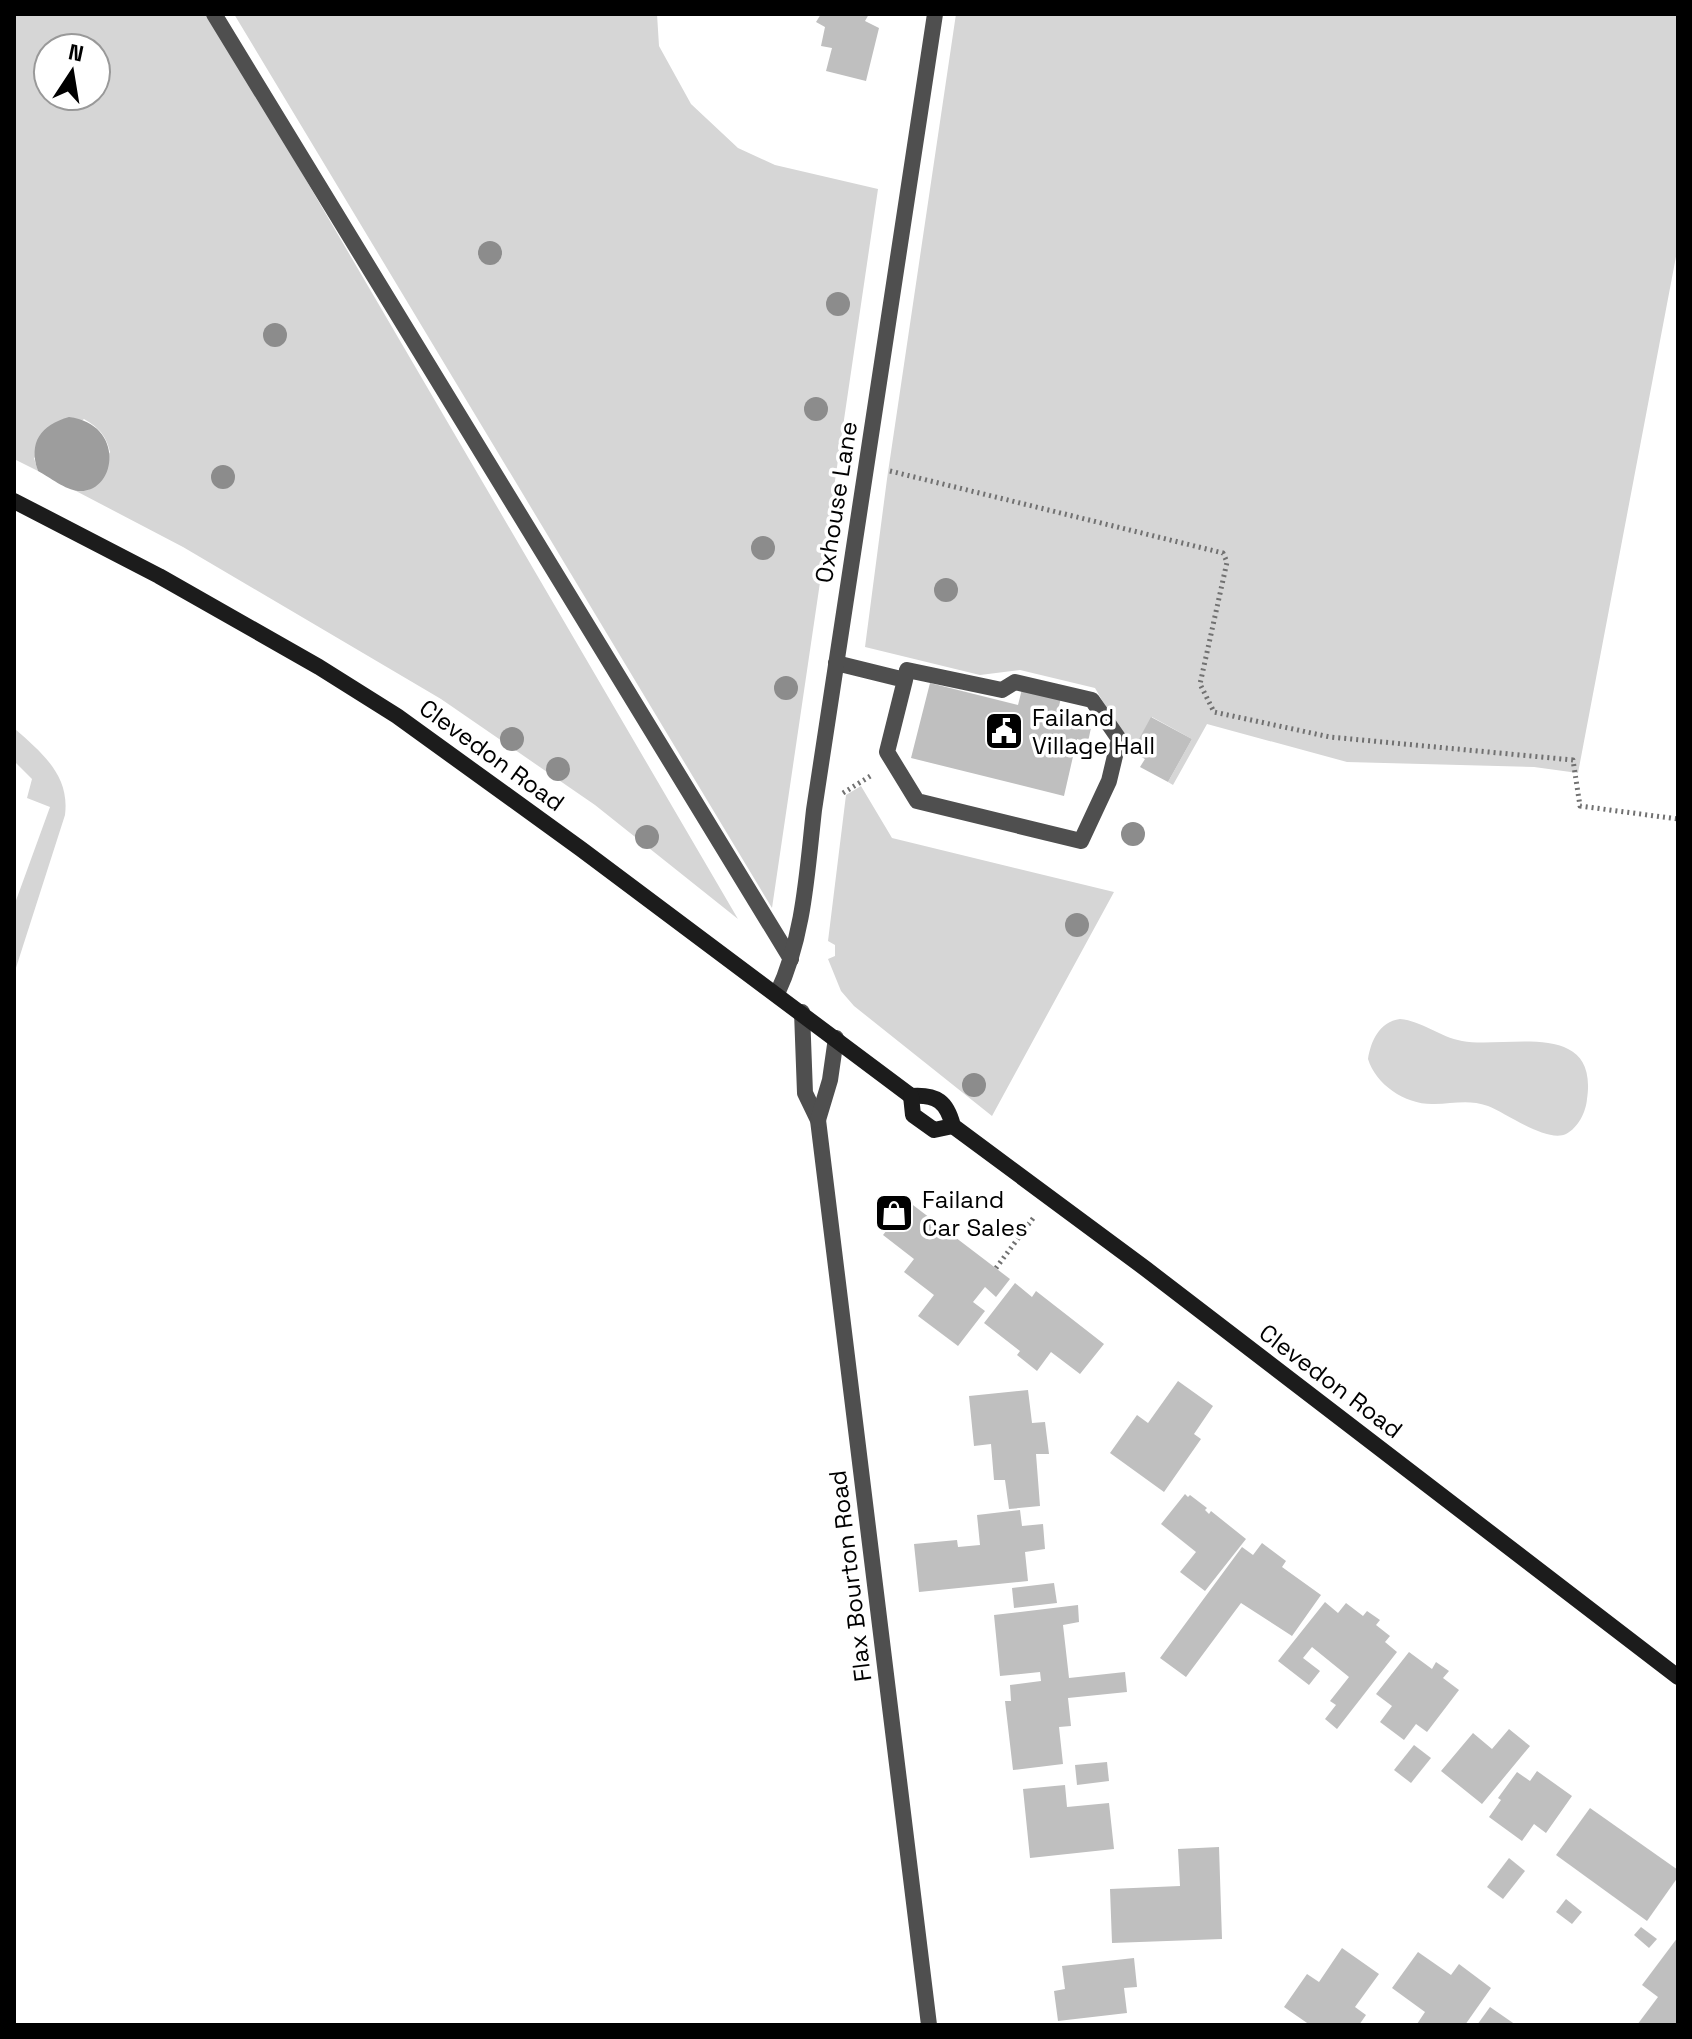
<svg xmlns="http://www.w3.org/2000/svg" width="1692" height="2039" font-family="'Space Grotesk',sans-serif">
<rect width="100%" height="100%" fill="#fff"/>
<g fill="#d6d6d6" fill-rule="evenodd">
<path d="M14,14H209L738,919L595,805L441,699L183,547L76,491L89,490L110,452C106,435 99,428 84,419L34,458L38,471L14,459ZM48,48H96V96H48Z"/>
<polygon points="234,14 657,14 659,46 691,104 738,148 775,165 878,189 772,908"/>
<polygon points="956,14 1678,14 1678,246 1578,773 1534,767 1347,762 1207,724 1173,785 1168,782 1192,739 1152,717 1132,752 1095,688 1020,670 980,675 865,647 887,479"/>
<path d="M14,728C42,753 70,775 65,815L14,974V906L50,807L27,798L32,779L14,761Z"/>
<polygon points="861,786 892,838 1114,892 992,1116 854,1006 841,991 828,959 835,956 835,945 828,941 846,795"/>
<path d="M1400,1019C1422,1021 1440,1037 1462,1041C1506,1049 1599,1018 1587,1099C1586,1112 1578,1128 1566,1134C1547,1143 1506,1113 1488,1106C1468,1099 1453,1104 1434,1104C1406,1105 1376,1085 1368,1059C1371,1041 1379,1022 1400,1019Z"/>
</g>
<path fill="#9d9d9d" d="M69,417C126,424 117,494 78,491C66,490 49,477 38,471C28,442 41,425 69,417Z"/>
<g fill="#bfbfbf">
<polygon points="821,14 869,14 865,21 879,28 866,81 826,71 832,48 821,46 825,27 816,22"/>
<polygon points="930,683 1018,705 1022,689 1061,698 1057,714 1092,723 1088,742 1077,739 1064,796 911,758"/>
<polygon points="1151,717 1192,739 1168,782 1140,767 1145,759 1132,752"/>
<polygon points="909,1202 1010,1279 996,1297 985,1287 973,1302 985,1311 958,1346 918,1316 934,1295 904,1272 914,1259 883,1235"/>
<polygon points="1015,1283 1032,1297 1036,1291 1104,1344 1080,1374 1051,1352 1037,1371 1017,1355 1020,1351 984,1323"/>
<polygon points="1178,1381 1213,1406 1194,1434 1201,1439 1164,1492 1110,1453 1137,1415 1148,1423"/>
<polygon points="1028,1390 1032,1423 1045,1422 1049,1454 1036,1454 1040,1506 1009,1509 1005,1480 994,1480 991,1444 974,1446 969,1396"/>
<polygon points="1185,1494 1188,1497 1190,1495 1207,1508 1205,1510 1209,1514 1211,1511 1246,1539 1205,1591 1180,1572 1196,1552 1161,1524"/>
<polygon points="1020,1510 1022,1526 1043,1524 1045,1549 1025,1552 1028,1581 919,1592 914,1544 957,1540 958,1547 980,1545 977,1515"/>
<polygon points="1262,1543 1286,1561 1282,1567 1321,1595 1292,1636 1241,1603 1186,1677 1160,1658 1242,1547 1253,1555"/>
<polygon points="1054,1583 1057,1603 1014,1608 1012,1588"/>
<polygon points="1325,1602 1338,1613 1346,1603 1363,1616 1367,1611 1380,1620 1376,1625 1390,1636 1385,1642 1397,1652 1337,1729 1325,1719 1336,1705 1330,1701 1349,1677 1312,1647 1303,1658 1320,1671 1309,1685 1278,1661"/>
<polygon points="1078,1605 1079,1622 1063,1625 1069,1678 1125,1672 1127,1692 1068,1698 1071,1726 1059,1727 1063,1764 1013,1770 1005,1701 1011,1701 1010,1685 1041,1681 1040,1672 1000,1676 994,1615"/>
<polygon points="1409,1652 1432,1669 1436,1662 1449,1671 1443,1678 1459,1690 1427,1732 1416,1724 1404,1740 1380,1722 1392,1706 1376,1694"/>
<polygon points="1509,1729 1530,1746 1482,1804 1441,1771 1473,1733 1492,1749"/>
<polygon points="1414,1745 1431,1758 1411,1783 1394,1770"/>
<polygon points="1107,1762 1109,1781 1077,1785 1075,1765"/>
<polygon points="1537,1771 1572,1796 1546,1833 1534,1824 1522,1841 1489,1817 1501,1800 1498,1798 1517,1772 1530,1781"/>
<polygon points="1065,1785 1067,1807 1109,1803 1114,1849 1030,1858 1023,1789"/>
<polygon points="1590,1808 1678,1870 1678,1877 1647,1921 1556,1855"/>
<polygon points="1219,1847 1222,1939 1112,1943 1110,1889 1180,1886 1178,1849"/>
<polygon points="1509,1858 1525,1871 1503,1899 1487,1887"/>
<polygon points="1566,1899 1582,1912 1572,1924 1556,1912"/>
<polygon points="1641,1927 1657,1939 1649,1948 1634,1935"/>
<polygon points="1678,1937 1678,2025 1637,2025 1658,1997 1642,1985"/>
<polygon points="1342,1948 1379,1974 1355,2007 1366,2015 1359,2025 1310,2025 1284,2007 1307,1974 1319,1982"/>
<polygon points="1418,1952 1451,1975 1459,1964 1491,1988 1465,2025 1419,2025 1417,2024 1425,2012 1392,1988"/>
<polygon points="1134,1958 1137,1987 1124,1988 1127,2013 1058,2021 1054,1991 1065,1989 1062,1966"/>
<polygon points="1490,2007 1516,2025 1477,2025"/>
</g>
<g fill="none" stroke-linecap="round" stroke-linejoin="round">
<g stroke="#717171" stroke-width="5" stroke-dasharray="2 4" stroke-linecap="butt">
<polyline points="890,471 1223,553 1227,562 1200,684 1214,712 1330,737 1573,760 1580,806 1678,819"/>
<polyline points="843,793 872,775"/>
<polyline points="996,1268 1034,1217"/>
</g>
<g stroke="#4f4f4f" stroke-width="16">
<polyline points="214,14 791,959"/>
<polyline points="836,663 905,680 887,752 917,801 1081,841 1109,781 1119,739 1092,700 1015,682 1002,690 907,670 905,680"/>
</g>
<g stroke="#4f4f4f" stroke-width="16">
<path d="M777,994C804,937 807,872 814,810L935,14"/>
<polyline points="802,1012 805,1093 818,1120 929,2025"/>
<polyline points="818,1120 830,1080 836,1038"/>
</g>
<g stroke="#1c1c1c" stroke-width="16">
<path d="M14,501L159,576L319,667L397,716L581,849L911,1096C937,1094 947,1102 953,1126L1146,1269L1678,1677"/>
<polyline points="911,1096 913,1115 934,1130 953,1126"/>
</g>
</g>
<g fill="#8c8c8c">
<circle cx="490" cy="253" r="12"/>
<circle cx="838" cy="304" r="12"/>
<circle cx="275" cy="335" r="12"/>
<circle cx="816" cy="409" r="12"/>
<circle cx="223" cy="477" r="12"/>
<circle cx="763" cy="548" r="12"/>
<circle cx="946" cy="590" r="12"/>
<circle cx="786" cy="688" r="12"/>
<circle cx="512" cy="739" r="12"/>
<circle cx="558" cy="769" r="12"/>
<circle cx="1133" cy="834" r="12"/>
<circle cx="647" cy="837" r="12"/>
<circle cx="1077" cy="925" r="12"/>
<circle cx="974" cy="1085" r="12"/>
</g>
<defs>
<symbol id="civic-square" viewBox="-11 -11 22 22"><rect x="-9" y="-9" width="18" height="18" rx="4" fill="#000" stroke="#fff"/><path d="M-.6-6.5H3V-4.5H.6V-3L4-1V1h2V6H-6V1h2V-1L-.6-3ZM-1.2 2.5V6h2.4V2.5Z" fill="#fff"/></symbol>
<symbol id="shop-square" viewBox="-11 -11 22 22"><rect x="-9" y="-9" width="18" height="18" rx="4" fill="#000" stroke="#fff"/><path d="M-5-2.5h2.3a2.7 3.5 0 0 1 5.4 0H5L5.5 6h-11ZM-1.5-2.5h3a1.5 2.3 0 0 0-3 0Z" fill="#fff"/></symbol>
</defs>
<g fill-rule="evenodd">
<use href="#civic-square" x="982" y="709" width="44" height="44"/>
<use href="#shop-square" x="872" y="1191" width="44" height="44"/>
</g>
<g text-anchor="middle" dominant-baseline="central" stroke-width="7" stroke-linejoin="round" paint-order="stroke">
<g font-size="24" fill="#000" stroke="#fff">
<text transform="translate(836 502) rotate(-81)">Oxhouse Lane</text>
<text transform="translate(492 755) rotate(36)">Clevedon Road</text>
<text transform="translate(1331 1381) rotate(37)">Clevedon Road</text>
<text transform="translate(850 1576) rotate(-97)">Flax Bourton Road</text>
</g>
<g font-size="24" fill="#000" stroke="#fff" text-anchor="start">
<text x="1032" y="717">Failand<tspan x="1032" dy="28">Village Hall</tspan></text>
<text x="922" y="1199">Failand<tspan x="922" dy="28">Car Sales</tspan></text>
</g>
</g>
<rect width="1692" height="2039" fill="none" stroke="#000000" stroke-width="32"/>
<g transform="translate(72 72) rotate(12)"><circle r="38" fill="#ffffff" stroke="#999999" stroke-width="2"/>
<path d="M0-6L14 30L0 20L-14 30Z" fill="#000000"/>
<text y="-12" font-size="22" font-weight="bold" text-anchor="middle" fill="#000000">N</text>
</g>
</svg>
